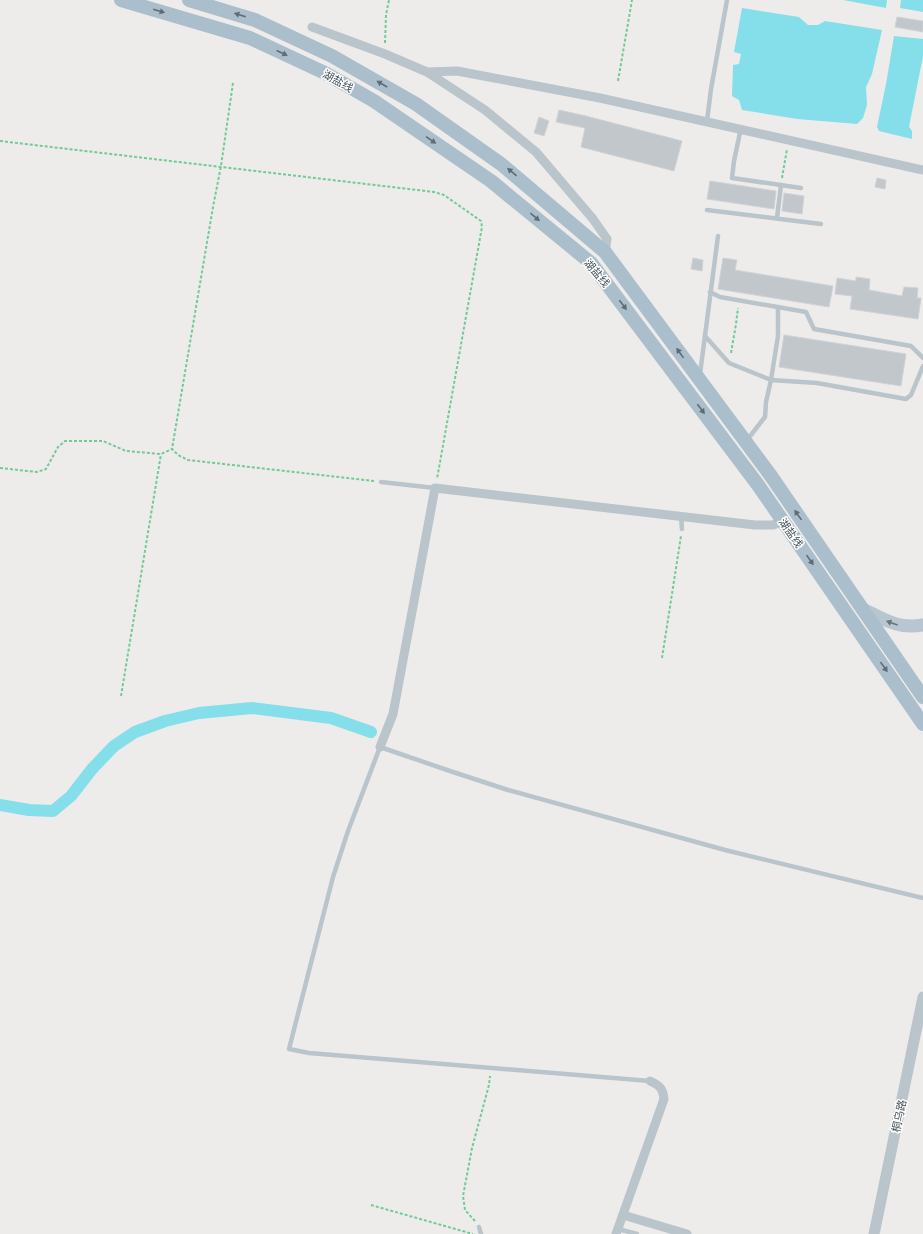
<svg xmlns="http://www.w3.org/2000/svg" width="923" height="1234" font-family="'DM Sans','Noto Sans SC',sans-serif">
<rect width="100%" height="100%" fill="#eeebeb"/>
<g fill="#85dfeb">
<polygon points="843,0 887,0 886,8"/>
<polygon points="901,0 923,0 923,12 900,8"/>
<polygon points="742,8 799,17 808,25 818,25 825,21 882,30 872,74 866,87 867,105 863,118 857,124 797,119 742,110 739,100 732,96 733,65 739,64 741,54 734,52"/>
<polygon points="894,36 923,39 923,56 909,127 912,131 912,139 879,131 877,127 886,84"/>
</g>
<g fill="none" stroke-linecap="round" stroke-linejoin="round">
<polyline stroke="#85dfeb" stroke-width="12" points="0,805 29,810 53,811 71,796 92,769 114,746 135,732 165,721 199,713 252,708 331,718 371,732"/>
</g>
<g fill="#c2c7cb" stroke="#cfd2d7">
<polygon points="897,17 923,21 923,32 895,27"/>
<polygon points="559,110 586,116 682,141 674,171 581,147 585,128 556,122"/>
<polygon points="539,117 549,121 544,136 534,133"/>
<polygon points="877,178 886,180 885,189 875,187"/>
<polygon points="710,181 776,191 774,209 707,199"/>
<polygon points="784,193 804,196 802,214 782,211"/>
<polygon points="693,258 703,260 702,271 691,269"/>
<polygon points="723,258 737,260 735,270 833,286 829,307 718,289"/>
<polygon points="856,277 870,279 869,290 902,296 904,287 918,288 917,298 921,298 918,319 850,309 852,296 835,294 837,278 856,281"/>
<polygon points="784,335 906,354 901,386 779,367"/>
</g>
<g fill="none" stroke-linecap="round" stroke-linejoin="round">
<g stroke="#70cb96" stroke-width="2" stroke-dasharray="3 2" stroke-linecap="butt">
<polyline points="385,43 386,15 389,0"/>
<polyline points="618,81 632,0"/>
<polyline points="233,83 221,166 213,207 172,449 178,455 188,460 374,481"/>
<polyline points="0,141 434,192 444,195 481,221 482,227 437,479"/>
<polyline points="782,178 787,149"/>
<polyline points="731,353 736,324 738,308"/>
<polyline points="0,468 37,472 46,469 58,447 65,441 103,441 126,451 161,454 172,449"/>
<polyline points="662,658 681,536"/>
<polyline points="121,696 161,454"/>
<polyline points="371,1205 473,1234"/>
<polyline points="475,1221 465,1210 463,1196 472,1148 489,1085 490,1076"/>
</g>
<g stroke="#b9c4cb" stroke-width="4.5">
<polyline points="707,121 711,89 727,0"/>
<polyline points="741,128 734,161 732,178 801,188"/>
<polyline points="707,210 821,224"/>
<polyline points="777,218 781,185"/>
<polyline points="710,292 720,297 806,312 814,329 911,346 923,358"/>
<polyline points="705,336 729,363 771,380 817,383 906,399 911,395 923,366"/>
<polyline points="700,374 718,236"/>
<polyline points="747,440 765,417 766,402 771,380 778,336 778,307"/>
<polyline points="381,482 435,488"/>
<polyline points="681,517 682,529"/>
<polyline points="650,1081 309,1053 289,1049 333,877 348,831 380,747 450,771 508,790 725,850 923,898"/>
<polyline points="479,1227 481,1234"/>
<polyline points="618,1229 637,1234"/>
</g>
<g stroke="#b9c4cb" stroke-width="9">
<polyline points="312,27 385,54 427,72 485,110 536,152 593,219 607,239 605,252"/>
<polyline points="427,72 457,71 600,98 923,170"/>
<polyline points="380,747 393,714 435,488 755,525 773,525 783,521"/>
<polyline points="623,1215 687,1234"/>
<path d="M616,1234L664,1099C663,1088 659,1085 650,1081"/>
</g>
<polyline stroke="#b9c4cb" stroke-width="11" points="874,1234 923,997"/>
<path stroke="#b8c6d0" stroke-width="13" d="M863,609C885,620 898,629 923,625"/>
<g stroke="#aabecb" stroke-width="14">
<polyline points="121,0 250,38 325,73 374,101 491,181 591,263 758,485 923,724"/>
<polyline points="189,0 255,20 332,56 416,104 501,164 605,252 771,476 923,697"/>
</g>
</g>
<defs><path id="oneway-solid" d="M-6-.8H1V-3.2L6.5 0L1 3.2V.8H-6Z"/></defs>
<g fill="#5e6c75">
<use href="#oneway-solid" transform="translate(159 11) rotate(16)"/>
<use href="#oneway-solid" transform="translate(240 15) rotate(-163)"/>
<use href="#oneway-solid" transform="translate(282 53) rotate(25)"/>
<use href="#oneway-solid" transform="translate(382 84) rotate(-150)"/>
<use href="#oneway-solid" transform="translate(431 140) rotate(34)"/>
<use href="#oneway-solid" transform="translate(512 172) rotate(-140)"/>
<use href="#oneway-solid" transform="translate(535 217) rotate(40)"/>
<use href="#oneway-solid" transform="translate(623 305) rotate(53)"/>
<use href="#oneway-solid" transform="translate(680 353) rotate(-126)"/>
<use href="#oneway-solid" transform="translate(701 409) rotate(53)"/>
<use href="#oneway-solid" transform="translate(798 515) rotate(-125)"/>
<use href="#oneway-solid" transform="translate(810 560) rotate(55)"/>
<use href="#oneway-solid" transform="translate(884 667) rotate(55)"/>
</g>
<use fill="#67747c" href="#oneway-solid" transform="translate(892 623) rotate(-160)"/>
<g text-anchor="middle" dominant-baseline="central" stroke-width="3" stroke-linejoin="round" paint-order="stroke">
<g font-size="11" fill="#445158" stroke="#fff">
<text transform="translate(338 81) rotate(29)">湖盐线</text>
<text transform="translate(597 273) rotate(50)">湖盐线</text>
<text transform="translate(791 533) rotate(55)">湖盐线</text>
<text transform="translate(899 1116) rotate(-78)">桐乌路</text>
</g>
</g>
</svg>
